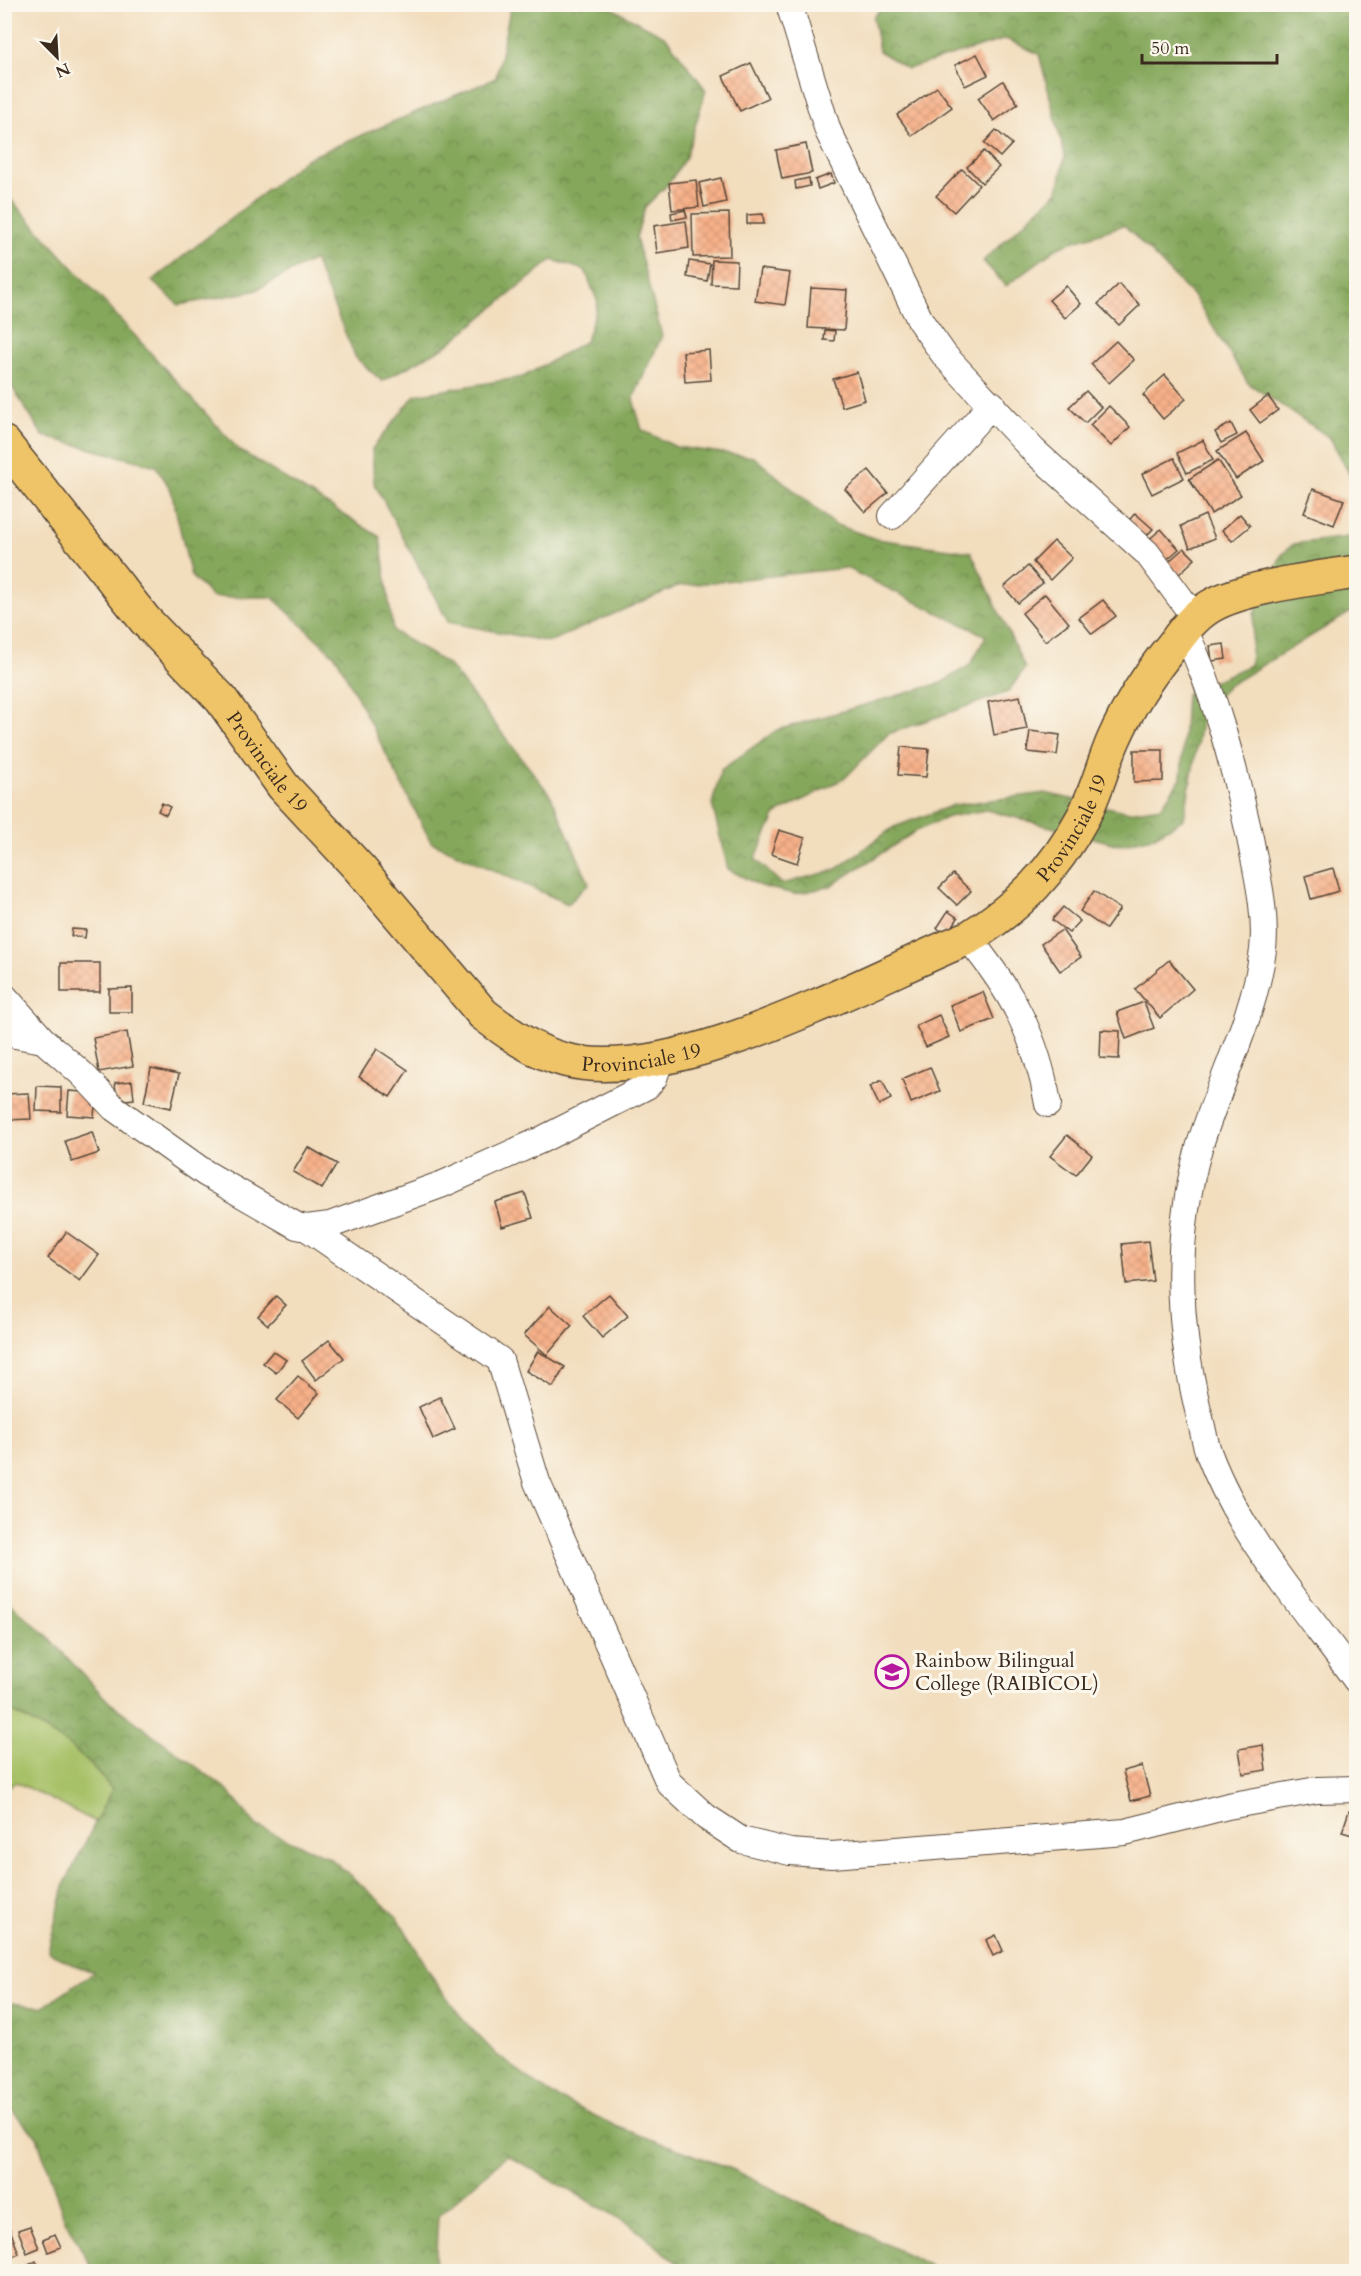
<svg xmlns="http://www.w3.org/2000/svg" width="1361" height="2276" font-family="Cardo,serif">
<defs>
<pattern id="forest-crowns" width="20" height="18" patternUnits="userSpaceOnUse" patternTransform="scale(1.5)"><rect width="20" height="18" fill="#85a75c"/><path d="M2 6a3 3 0 1 1 6 0M12 15a3 3 0 1 1 6 0" fill="none" stroke="#6e884b"/></pattern>
<pattern id="building-cross-hatch" width="8" height="8" patternUnits="userSpaceOnUse" patternTransform="scale(1.5)"><rect width="8" height="8" fill="#f7b189"/><path d="M0 0l8 8M0 8l8-8" fill="none" stroke="#d59876"/></pattern>
</defs>
<rect width="100%" height="100%" fill="#fbf7ec"/>
<filter id="ink" filterUnits="userSpaceOnUse"><feTurbulence type="fractalNoise" baseFrequency=".0167" numOctaves="2"/><feDisplacementMap in="SourceGraphic" scale="12" xChannelSelector="R" yChannelSelector="G"/><feConvolveMatrix kernelMatrix="1 2 1 2 8 2 1 2 1" color-interpolation-filters="sRGB"/></filter>
<filter id="wash" filterUnits="userSpaceOnUse"><feTurbulence type="fractalNoise" baseFrequency=".008" numOctaves="4" result="noise"/><feDisplacementMap in="SourceGraphic" scale="24" xChannelSelector="R" yChannelSelector="G"/><feGaussianBlur stdDeviation="1.35" result="paint"/><feColorMatrix in="noise" values="0 0 0 0 0 0 0 0 0 0 0 0 0 0 0 0 0 1.4 0 .05"/><feComposite in="paint" operator="in"/></filter>
<g filter="url(#wash)">
<rect width="100%" height="100%" fill="#f2ddbd"/>
<polygon fill="#a7c167" stroke="#717642" stroke-width="1.5" points="4,1708 57,1734 95,1768 112,1789 96,1822 16,1782 5,1788"/>
<g fill="url(#forest-crowns)" stroke="#60683d" stroke-width="1.5">
<polygon points="886,4 1356,5 1356,486 1330,438 1248,383 1195,298 1124,225 1060,246 1006,286 983,261 1058,191 1065,156 1039,54 1006,39 907,69 879,51 873,17"/>
<polygon points="511,5 606,5 666,37 706,90 686,157 669,183 645,207 636,238 662,336 633,399 642,430 676,447 754,457 834,524 876,539 971,552 1025,668 1008,692 888,734 845,778 776,814 755,859 782,884 835,870 894,827 954,805 1045,793 1129,812 1161,807 1181,778 1186,694 1250,665 1254,614 1281,556 1293,544 1356,536 1356,609 1226,687 1202,717 1184,819 1153,837 1120,845 986,810 948,817 916,831 829,887 794,894 760,886 728,869 712,804 721,770 777,730 941,683 970,665 986,636 846,568 678,586 549,642 448,622 374,483 372,449 415,395 523,377 586,341 598,303 585,270 552,260 446,346 382,381 356,358 314,260 254,291 179,305 152,281 306,159 496,78"/>
<polygon points="4,192 239,450 380,537 393,631 449,665 551,796 589,883 568,904 431,842 337,658 272,597 212,597 191,576 171,490 156,466 43,436 5,376"/>
<path d="M5,1599L44,1633L109,1702L225,1788L257,1826L330,1858L382,1903L398,1918L435,1981L464,2021L497,2055L554,2096L618,2127L732,2169L941,2271H687L628,2223L507,2155L438,2216L435,2271H94L65,2221L37,2137L5,2103L4,2002L42,2007L94,1972L71,1964L48,1951L65,1883L112,1789C78,1746 52,1732 5,1708Z"/>
</g>
<g id="blocks">
<g fill="url(#building-cross-hatch)">
<polygon points="977,54 988,75 965,86 955,65"/>
<polygon points="751,63 768,98 740,111 723,76"/>
<polygon points="1003,81 1018,104 994,121 978,98"/>
<polygon points="937,87 952,107 912,136 897,115"/>
<polygon points="996,130 1012,144 1000,157 984,143"/>
<polygon points="806,144 812,173 782,179 776,150"/>
<polygon points="984,151 999,167 982,183 967,167"/>
<polygon points="962,169 979,185 954,212 936,196"/>
<polygon points="831,174 834,183 818,189 815,180"/>
<polygon points="721,178 726,202 704,207 699,183"/>
<polygon points="809,178 810,186 796,189 795,181"/>
<polygon points="696,180 699,207 672,210 669,183"/>
<polygon points="685,210 687,217 672,220 671,213"/>
<polygon points="729,213 730,256 693,257 692,214"/>
<polygon points="763,214 764,224 747,224 747,215"/>
<polygon points="686,221 689,248 657,253 654,226"/>
<polygon points="712,260 737,261 736,285 711,284"/>
<polygon points="689,261 710,264 707,281 687,277"/>
<polygon points="760,269 790,273 785,305 755,301"/>
<polygon points="1119,284 1140,305 1119,325 1098,304"/>
<polygon points="1066,286 1081,304 1065,318 1049,300"/>
<polygon points="811,288 847,290 844,330 808,328"/>
<polygon points="825,330 835,331 834,341 824,340"/>
<polygon points="1116,341 1134,360 1109,383 1091,364"/>
<polygon points="709,350 711,380 685,382 683,352"/>
<polygon points="857,372 865,400 842,407 833,379"/>
<polygon points="1165,375 1186,399 1163,419 1143,395"/>
<polygon points="1086,391 1101,407 1085,423 1069,407"/>
<polygon points="1268,396 1278,410 1260,423 1250,410"/>
<polygon points="1109,406 1130,427 1111,446 1090,425"/>
<polygon points="1231,423 1237,435 1221,443 1215,432"/>
<polygon points="1246,433 1264,461 1236,479 1217,451"/>
<polygon points="1203,440 1213,460 1187,473 1177,453"/>
<polygon points="1174,458 1184,478 1152,494 1142,474"/>
<polygon points="1218,460 1241,495 1211,514 1189,479"/>
<polygon points="869,470 888,493 865,512 845,489"/>
<polygon points="1313,489 1344,500 1334,525 1304,513"/>
<polygon points="1135,513 1153,529 1145,537 1128,522"/>
<polygon points="1240,514 1250,526 1232,541 1222,530"/>
<polygon points="1205,515 1215,538 1190,548 1181,526"/>
<polygon points="1161,529 1179,549 1164,562 1146,542"/>
<polygon points="1054,541 1072,558 1050,580 1033,562"/>
<polygon points="1184,548 1195,559 1178,575 1167,563"/>
<polygon points="1028,566 1043,583 1018,603 1004,587"/>
<polygon points="1045,594 1069,623 1045,641 1022,613"/>
<polygon points="1103,600 1116,616 1092,634 1079,618"/>
<polygon points="1224,644 1226,659 1212,661 1210,646"/>
<polygon points="1020,696 1027,729 994,735 988,702"/>
<polygon points="1030,731 1060,735 1057,755 1027,752"/>
<polygon points="901,747 929,749 926,777 898,775"/>
<polygon points="1134,750 1163,750 1163,781 1134,782"/>
<polygon points="162,803 170,807 166,815 158,811"/>
<polygon points="779,830 805,838 797,863 771,854"/>
<polygon points="1333,868 1339,891 1311,899 1305,876"/>
<polygon points="953,874 971,891 957,905 939,888"/>
<polygon points="1094,891 1120,909 1106,929 1080,911"/>
<polygon points="1063,907 1080,921 1069,933 1052,920"/>
<polygon points="948,911 958,918 947,935 937,928"/>
<polygon points="72,929 86,930 85,938 71,936"/>
<polygon points="1062,930 1081,957 1060,971 1041,944"/>
<polygon points="1169,960 1193,989 1160,1018 1135,989"/>
<rect x="61" y="963" width="39" height="29"/>
<polygon points="132,988 132,1012 109,1012 109,989"/>
<polygon points="983,992 994,1019 961,1032 950,1005"/>
<polygon points="1144,1002 1154,1028 1126,1039 1117,1012"/>
<polygon points="939,1015 949,1037 926,1047 916,1026"/>
<polygon points="1101,1030 1120,1031 1119,1059 1100,1058"/>
<polygon points="127,1032 133,1066 99,1072 93,1038"/>
<polygon points="377,1049 408,1070 390,1097 359,1077"/>
<polygon points="930,1067 940,1091 911,1103 902,1079"/>
<polygon points="151,1068 179,1074 171,1108 144,1102"/>
<polygon points="882,1080 891,1099 879,1105 870,1086"/>
<polygon points="132,1081 134,1099 117,1101 115,1083"/>
<polygon points="37,1086 61,1087 61,1112 36,1111"/>
<polygon points="69,1091 96,1093 94,1117 67,1115"/>
<polygon points="29,1093 31,1119 4,1120 4,1094"/>
<polygon points="92,1132 99,1153 72,1162 65,1141"/>
<polygon points="1067,1135 1092,1155 1076,1175 1050,1156"/>
<polygon points="308,1147 337,1164 322,1189 293,1172"/>
<polygon points="525,1193 533,1218 502,1227 495,1202"/>
<polygon points="66,1232 99,1255 80,1281 48,1258"/>
<polygon points="1148,1241 1153,1281 1126,1284 1122,1244"/>
<polygon points="609,1294 628,1316 602,1338 583,1316"/>
<polygon points="276,1296 286,1305 268,1325 258,1316"/>
<polygon points="550,1306 572,1326 547,1355 524,1335"/>
<polygon points="329,1340 344,1358 316,1380 302,1361"/>
<polygon points="273,1351 286,1360 276,1373 263,1363"/>
<polygon points="538,1351 565,1367 553,1387 526,1371"/>
<polygon points="298,1376 319,1393 298,1418 277,1400"/>
<polygon points="440,1397 455,1429 433,1439 419,1407"/>
<polygon points="1263,1745 1266,1770 1243,1774 1239,1749"/>
<polygon points="1142,1766 1150,1796 1131,1801 1123,1771"/>
<polygon points="1349,1811 1356,1813 1356,1836 1342,1832"/>
<polygon points="996,1935 1003,1951 993,1956 986,1940"/>
<polygon points="8,2224 19,2254 4,2260 4,2225"/>
<polygon points="30,2226 39,2248 27,2253 18,2230"/>
<polygon points="55,2234 61,2247 48,2252 43,2239"/>
<polygon points="36,2261 41,2272 16,2272"/>
</g>
</g>
</g>
<g filter="url(#ink)">
<use href="#blocks" fill-opacity="0" stroke="#564536" stroke-width="1.5"/>
<g fill="none" stroke-linecap="round" stroke-linejoin="round">
<defs>
<g id="minor">
<polyline points="789,4 828,131 921,322 945,356 1034,451 1147,553 1195,618"/>
<polyline points="892,516 992,404"/>
<path d="M1184,629C1216,695 1234,767 1250,838C1257,874 1267,914 1263,950C1254,1019 1219,1082 1199,1148C1174,1237 1177,1321 1198,1410C1202,1424 1204,1440 1209,1454C1241,1538 1304,1608 1356,1680"/>
<path d="M968,938C1011,990 1037,1037 1048,1104"/>
<polyline points="4,996 43,1040 82,1074 114,1108 205,1173 297,1226 307,1228 330,1225 443,1184 541,1140 647,1086 654,1078 661,1058"/>
<polyline points="4,1033 43,1040"/>
<polyline points="307,1228 500,1360 537,1482 669,1783 706,1817 741,1840 790,1852 832,1855 1125,1832 1228,1806 1317,1790 1356,1789"/>
</g>
<g id="major">
<path id="s1" d="M4,443L145,620L221,699L283,786L360,869L483,1014C508,1033 534,1052 565,1060C674,1088 866,980 968,938C1020,906 1054,871 1083,817C1096,793 1102,767 1113,741C1128,707 1149,674 1173,645C1184,630 1194,616 1211,606C1243,587 1318,578 1356,572"/>
</g>
</defs>
<use href="#minor" stroke="#564536" stroke-width="28"/>
<use href="#major" stroke="#564536" stroke-width="36"/>
<use href="#minor" stroke="#fff" stroke-width="26"/>
<use href="#major" stroke="#efc469" stroke-width="33"/>
</g>
</g>
<defs>
<symbol id="school-ring" viewBox="-11 -11 22 22"><circle r="9.5" fill="#fbf7ec" stroke="#b5179e" stroke-width="1.5"/><path d="M0-5L7-2L0 1L-7-2ZM-4 1L0 2.5L4 1V4Q0 6-4 4Z" fill="#b5179e"/></symbol>
</defs>
<g fill-rule="evenodd">
<use href="#school-ring" x="873" y="1653" width="38" height="38"/>
</g>
<g text-anchor="middle" dominant-baseline="central" stroke-width="6" stroke-linejoin="round" paint-order="stroke">
<g font-size="20" fill="#3b2a1e" stroke="#fbf7ec">
<text stroke="none"><textPath href="#s1" startOffset="414">Provinciale 19</textPath></text>
<text stroke="none"><textPath href="#s1" startOffset="1422">Provinciale 19</textPath></text>
<text stroke="none"><textPath href="#s1" startOffset="918">Provinciale 19</textPath></text>
</g>
<g font-size="20" fill="#3b2a1e" stroke="#fbf7ec" text-anchor="start">
<text x="915" y="1660">Rainbow Bilingual<tspan x="915" dy="23">College (RAIBICOL)</tspan></text>
</g>
</g>
<rect width="1361" height="2276" fill="none" stroke="#fbf7ec" stroke-width="24"/>
<g transform="translate(57 57) rotate(156)" stroke="#fbf7ec" stroke-width="4.5" paint-order="stroke">
<path d="M0-4.5L10 22L0 15L-10 22Z" fill="#3b2a1e"/>
<text y="-9" font-size="16" font-weight="bold" text-anchor="middle" fill="#3b2a1e">N</text>
</g>
<path d="M1142 54v9h135v-9" fill="none" stroke="#3b2a1e" stroke-width="3"/>
<text x="1151" y="54" font-size="18" fill="#3b2a1e" stroke="#fbf7ec" stroke-width="4.5" paint-order="stroke">50 m</text>
</svg>
